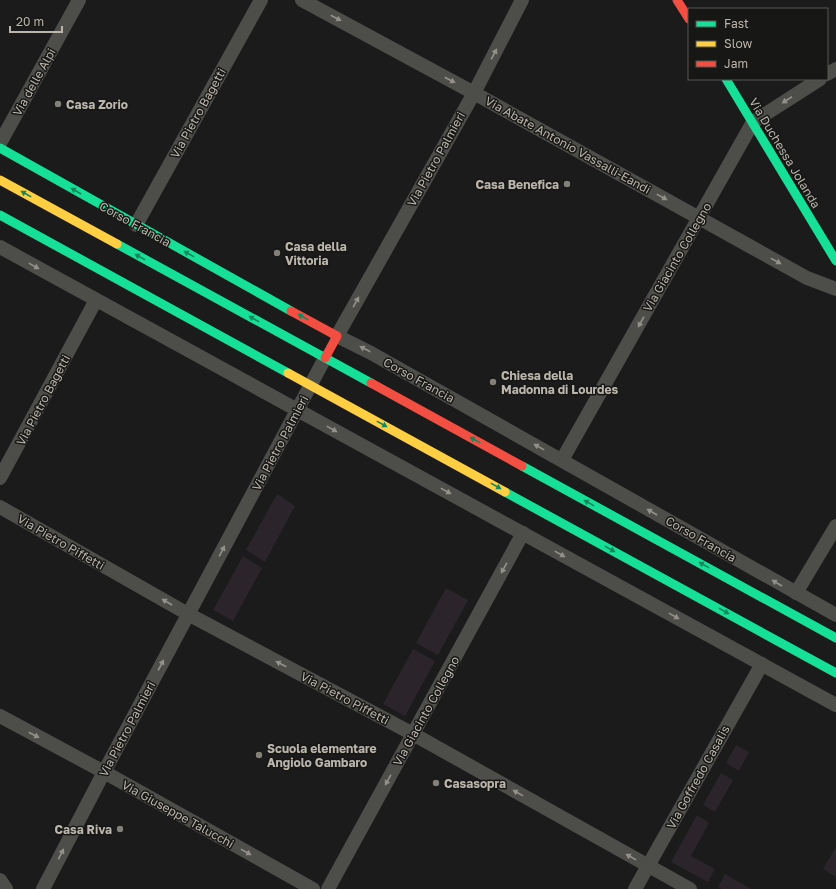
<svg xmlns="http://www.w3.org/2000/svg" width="836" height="889" font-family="'Golos Text',sans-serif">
<rect width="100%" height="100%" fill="#1b1b1b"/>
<g fill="#2b252b">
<polygon points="277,494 295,506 265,562 246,550"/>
<polygon points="243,556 262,568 233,621 213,610"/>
<polygon points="446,588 468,600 438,655 416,643"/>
<polygon points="413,649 435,661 405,716 383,704"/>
<polygon points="736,745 749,752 739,771 726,763"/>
<polygon points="721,773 733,780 715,812 703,805"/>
<polygon points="697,815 709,823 691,856 715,869 708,882 671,862"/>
<polygon points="836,847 836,877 823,869"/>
<polygon points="725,874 751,889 722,889 718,887"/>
</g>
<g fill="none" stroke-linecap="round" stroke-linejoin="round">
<g stroke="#4d4d4a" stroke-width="14">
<polyline points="302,0 474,93 807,278 836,289"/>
<polyline points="522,0 474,93 337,336 371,353 836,615"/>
<polyline points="827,74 836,69"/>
<polyline points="0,143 79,0"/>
<polyline points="136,225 261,0"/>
<polyline points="0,247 836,705"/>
<polyline points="562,460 753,122 820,79"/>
<polyline points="0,478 96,300"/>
<polyline points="0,507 188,614 413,734 690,889"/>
<polyline points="796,593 836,526"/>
<polyline points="0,716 104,772 313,889"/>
<polyline points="0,880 6,889"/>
<polyline points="43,889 104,772 325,358"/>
<polyline points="328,889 523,533"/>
<polyline points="635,889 762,664"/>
</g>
<g stroke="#16e098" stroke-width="9">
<polyline points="726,79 836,261"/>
<polyline points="0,148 291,311"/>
<polyline points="0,215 288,373"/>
<polyline points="117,244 371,383"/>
<polyline points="522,466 836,638"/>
<polyline points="505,492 836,673"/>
</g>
<g stroke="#ffcf43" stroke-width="9">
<polyline points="0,180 117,244"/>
<polyline points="288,373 505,492"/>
</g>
<g stroke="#f24e42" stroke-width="9">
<polyline points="677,0 689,19"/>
<polyline points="291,311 337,336 325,358"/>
<polyline points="371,383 522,466"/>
</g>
</g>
<defs><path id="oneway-solid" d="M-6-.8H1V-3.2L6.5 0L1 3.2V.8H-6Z"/></defs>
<g fill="#94918a">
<use href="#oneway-solid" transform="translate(336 18) rotate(28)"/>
<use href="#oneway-solid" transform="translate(494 54) rotate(-62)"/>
<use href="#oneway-solid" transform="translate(450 80) rotate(28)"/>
<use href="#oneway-solid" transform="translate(787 100) rotate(147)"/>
<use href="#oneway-solid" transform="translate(662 197) rotate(29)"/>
<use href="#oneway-solid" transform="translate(776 261) rotate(29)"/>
<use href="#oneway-solid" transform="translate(34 266) rotate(29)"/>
<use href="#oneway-solid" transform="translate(356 302) rotate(-61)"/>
<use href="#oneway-solid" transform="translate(641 322) rotate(119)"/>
<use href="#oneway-solid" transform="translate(365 349) rotate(-153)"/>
<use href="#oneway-solid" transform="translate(332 429) rotate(29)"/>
<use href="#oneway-solid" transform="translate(539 447) rotate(-151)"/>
<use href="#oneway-solid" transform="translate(446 491) rotate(29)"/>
<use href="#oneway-solid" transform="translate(652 512) rotate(-150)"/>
<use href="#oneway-solid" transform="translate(222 551) rotate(-62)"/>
<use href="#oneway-solid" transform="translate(560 554) rotate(29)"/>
<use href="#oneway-solid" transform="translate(504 568) rotate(119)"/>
<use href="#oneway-solid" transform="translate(777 583) rotate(-150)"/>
<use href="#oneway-solid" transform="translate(167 602) rotate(-150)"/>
<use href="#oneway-solid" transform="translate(674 616) rotate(29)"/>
<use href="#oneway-solid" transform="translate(281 664) rotate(-152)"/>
<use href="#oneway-solid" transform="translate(161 665) rotate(-62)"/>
<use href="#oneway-solid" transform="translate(34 735) rotate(28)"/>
<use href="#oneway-solid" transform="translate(388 780) rotate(119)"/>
<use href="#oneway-solid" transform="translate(518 793) rotate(-151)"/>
<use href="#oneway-solid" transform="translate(246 852) rotate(29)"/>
<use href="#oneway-solid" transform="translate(61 854) rotate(-63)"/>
<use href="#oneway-solid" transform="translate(631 857) rotate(-151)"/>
</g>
<g fill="#16865d">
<use href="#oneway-solid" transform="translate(76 191) rotate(-150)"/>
<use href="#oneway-solid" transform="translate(26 194) rotate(-151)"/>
<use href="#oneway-solid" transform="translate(189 254) rotate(-151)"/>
<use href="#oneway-solid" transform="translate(140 257) rotate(-151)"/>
<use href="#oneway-solid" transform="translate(303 317) rotate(-151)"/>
<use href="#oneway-solid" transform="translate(254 319) rotate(-151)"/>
<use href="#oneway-solid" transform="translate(382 424) rotate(29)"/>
<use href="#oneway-solid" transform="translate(475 440) rotate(-151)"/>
<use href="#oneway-solid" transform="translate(496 486) rotate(29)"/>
<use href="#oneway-solid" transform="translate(589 503) rotate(-151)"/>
<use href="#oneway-solid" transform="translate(610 549) rotate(29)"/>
<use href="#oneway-solid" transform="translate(704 565) rotate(-151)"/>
<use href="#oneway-solid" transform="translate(724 611) rotate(29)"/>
</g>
<g fill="#83807a" stroke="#171715" stroke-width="1.5">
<circle cx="58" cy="104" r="4"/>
<circle cx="567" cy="184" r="4"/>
<circle cx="277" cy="253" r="4"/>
<circle cx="493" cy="382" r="4"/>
<circle cx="259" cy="755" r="4"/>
<circle cx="436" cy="783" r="4"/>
<circle cx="120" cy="829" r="4"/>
</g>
<g text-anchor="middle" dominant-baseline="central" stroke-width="3" stroke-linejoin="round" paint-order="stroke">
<g font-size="12" fill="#bbb6ad" stroke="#171715">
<text transform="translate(34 82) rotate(-61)">Via delle Alpi</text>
<text transform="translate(198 113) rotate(-61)">Via Pietro Bagetti</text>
<text transform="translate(568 145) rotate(29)">Via Abate Antonio Vassalli-Eandi</text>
<text transform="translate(785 153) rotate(59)">Via Duchessa Jolanda</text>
<text transform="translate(436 159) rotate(-61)">Via Pietro Palmieri</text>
<text transform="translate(135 224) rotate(29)">Corso Francia</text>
<text transform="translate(677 257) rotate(-60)">Via Giacinto Collegno</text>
<text transform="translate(419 380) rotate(29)">Corso Francia</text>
<text transform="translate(43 400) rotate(-62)">Via Pietro Bagetti</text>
<text transform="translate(280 443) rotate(-62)">Via Pietro Palmieri</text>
<text transform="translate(701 539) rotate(30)">Corso Francia</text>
<text transform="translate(61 542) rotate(30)">Via Pietro Piffetti</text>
<text transform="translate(345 698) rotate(28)">Via Pietro Piffetti</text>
<text transform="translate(426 711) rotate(-61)">Via Giacinto Collegno</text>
<text transform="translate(127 729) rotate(-62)">Via Pietro Palmieri</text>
<text transform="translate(698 777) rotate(-61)">Via Goffredo Casalis</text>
<text transform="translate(178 814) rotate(29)">Via Giuseppe Talucchi</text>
</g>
<g font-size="12" font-weight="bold" fill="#bbb6ad" stroke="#171715" text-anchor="start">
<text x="66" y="104">Casa Zorio</text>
<text x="559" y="184" text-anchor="end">Casa Benefica</text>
<text x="285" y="246">Casa della<tspan x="285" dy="14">Vittoria</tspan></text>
<text x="501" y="375">Chiesa della<tspan x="501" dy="14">Madonna di Lourdes</tspan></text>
<text x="267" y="748">Scuola elementare<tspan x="267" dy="14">Angiolo Gambaro</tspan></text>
<text x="444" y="783">Casasopra</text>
<text x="112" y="829" text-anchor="end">Casa Riva</text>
</g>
</g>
<rect x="688" y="8" width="140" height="72" fill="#171715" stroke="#595752"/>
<rect x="696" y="21" width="20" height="6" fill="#16e098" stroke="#595752"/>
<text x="724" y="28" font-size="12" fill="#bbb6ad">Fast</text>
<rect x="696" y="41" width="20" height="6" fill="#ffcf43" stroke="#595752"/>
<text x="724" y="48" font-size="12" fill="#bbb6ad">Slow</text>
<rect x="696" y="61" width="20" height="6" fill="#f24e42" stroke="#595752"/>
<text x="724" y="68" font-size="12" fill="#bbb6ad">Jam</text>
<path d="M10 26v6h52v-6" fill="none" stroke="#bbb6ad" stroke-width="2"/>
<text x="16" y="26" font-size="12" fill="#bbb6ad" stroke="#171715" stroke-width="3" paint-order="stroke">20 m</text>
</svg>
